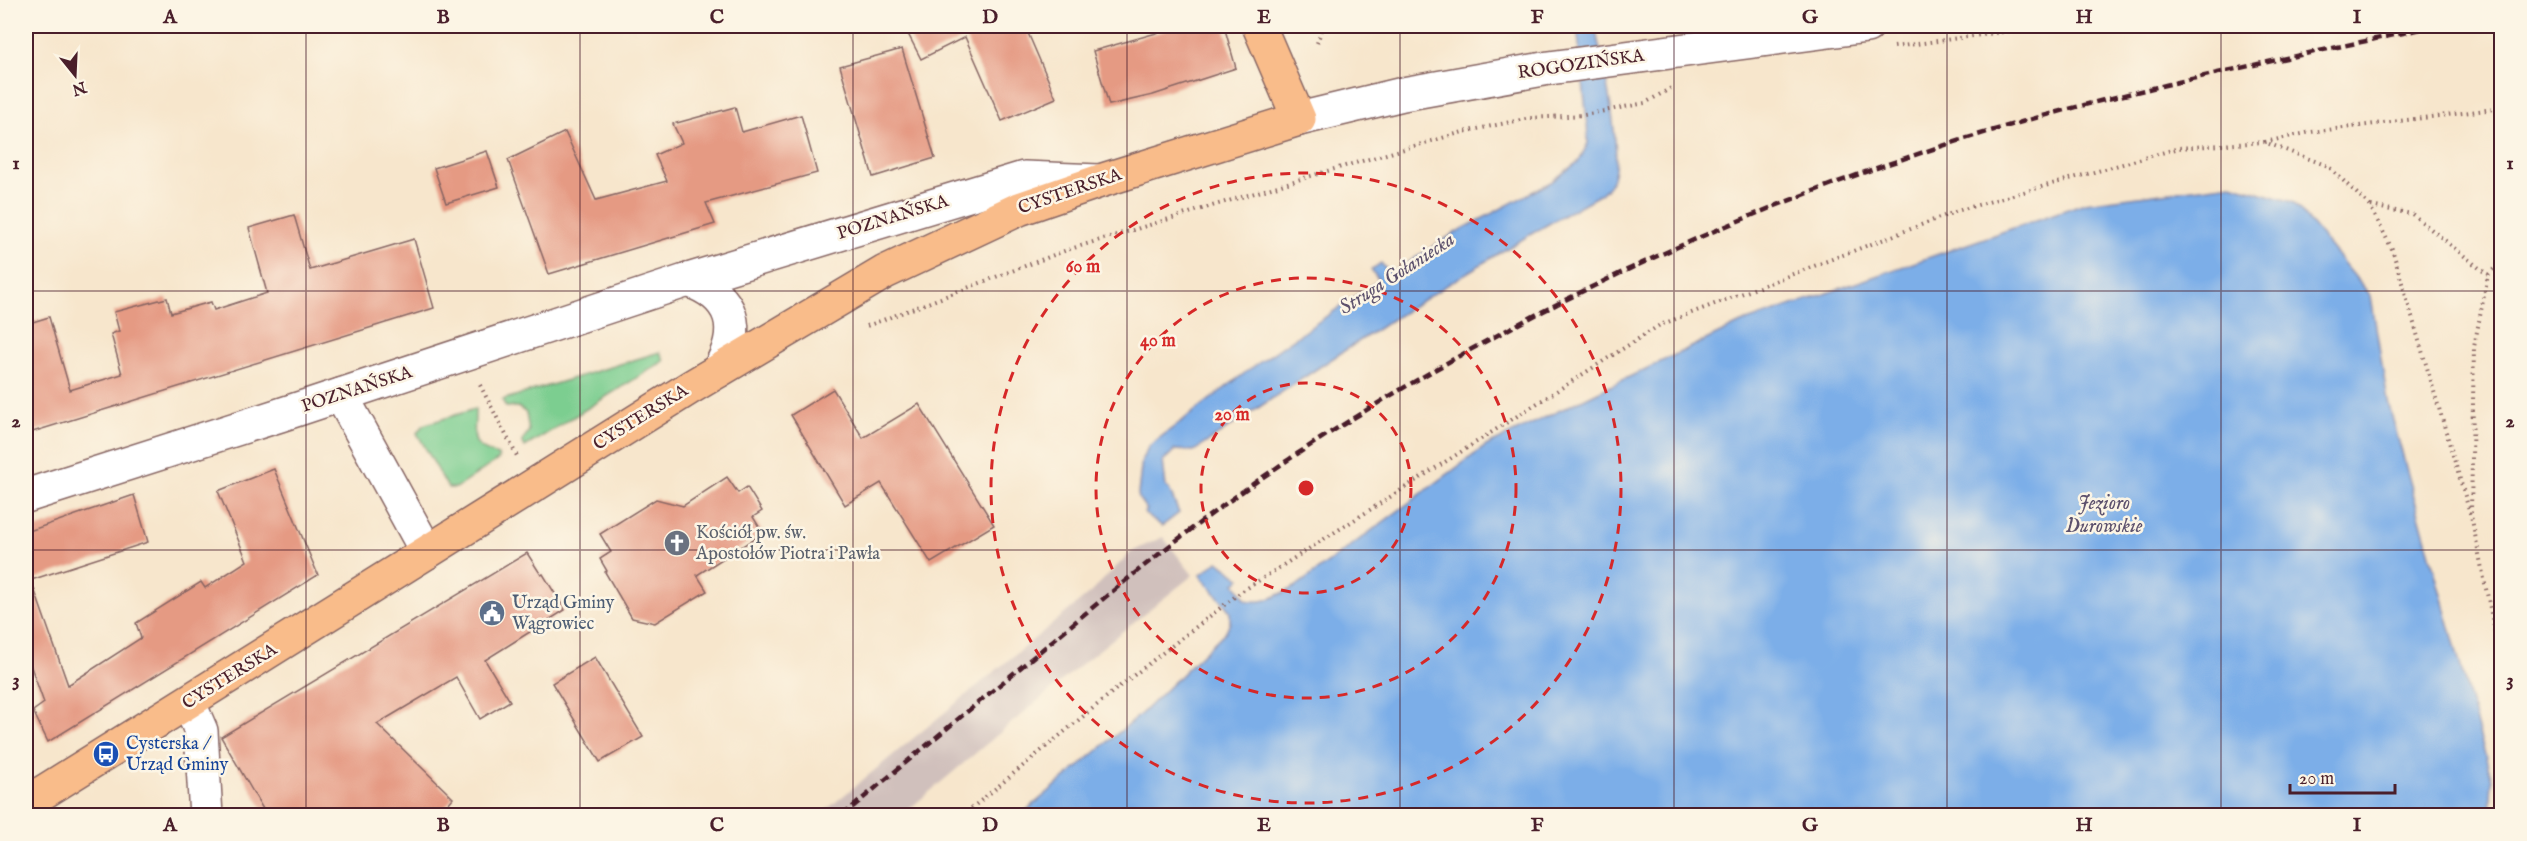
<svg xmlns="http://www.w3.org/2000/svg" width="2527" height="841" font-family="'IM FELL English',serif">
<rect width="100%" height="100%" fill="#fcf5e5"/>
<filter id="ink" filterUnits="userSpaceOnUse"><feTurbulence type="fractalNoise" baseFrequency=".0167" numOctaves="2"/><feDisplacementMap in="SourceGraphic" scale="12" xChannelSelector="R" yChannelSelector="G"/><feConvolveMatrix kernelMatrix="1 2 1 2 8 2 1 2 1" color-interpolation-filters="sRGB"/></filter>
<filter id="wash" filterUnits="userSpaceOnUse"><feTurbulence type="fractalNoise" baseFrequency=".008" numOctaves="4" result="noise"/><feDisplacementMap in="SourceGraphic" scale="24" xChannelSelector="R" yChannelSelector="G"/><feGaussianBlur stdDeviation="1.35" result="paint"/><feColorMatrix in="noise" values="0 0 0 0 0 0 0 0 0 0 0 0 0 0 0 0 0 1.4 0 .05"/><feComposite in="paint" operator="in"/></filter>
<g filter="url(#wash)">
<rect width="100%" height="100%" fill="#f7e6cc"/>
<polygon fill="#d0c0bc" points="1163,537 1193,575 1089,658 902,815 820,815 1090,593 1131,552"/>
<g fill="#7cce90" stroke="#63765e" stroke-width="1.5">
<polygon points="660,352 664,361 525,447 522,441 529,431 526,413 518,407 506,407 502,400"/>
<path d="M475,409C476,436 466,446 498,455L499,459L456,488H448L417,433L423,425Z"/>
</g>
<g fill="#7caee8" stroke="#63668a" stroke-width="1.5">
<path d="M1577,26H1595C1601,59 1626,156 1611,183C1608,187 1604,191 1601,194C1461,272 1327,361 1194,451L1175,450L1163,461L1166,487L1169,489L1179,513L1162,526L1144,513L1147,510L1139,499L1138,494L1142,459L1149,446L1250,369L1379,280L1371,270L1381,263L1390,274L1455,233L1551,182L1579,161L1588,143L1587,121Z"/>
<path d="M2231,184L2293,202L2371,296L2388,402L2492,780L2490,815H1021L1142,713L1226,631L1230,622V611L1200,575L1218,561L1241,579L1235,583L1246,600C1265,605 1277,595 1295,587L1486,446L1741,323L2085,203Z"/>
</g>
<g id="blocks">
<g fill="#e59a83">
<polygon points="904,26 1025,26 1056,98 1002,121 965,37 921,59"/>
<polygon points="1181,26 1224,26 1236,68 1153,95 1109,105 1093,51"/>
<polygon points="902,49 935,158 873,177 840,66"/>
<polygon points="735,107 742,132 801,115 817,173 706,203 715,224 549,274 508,160 565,132 596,200 667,181 655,155 682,143 673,124"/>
<polygon points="487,151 499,187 446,203 434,168"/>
<polygon points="294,215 310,270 414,239 434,308 26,434 26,324 49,317 70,390 122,374 111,334 119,331 114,312 167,298 171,313 211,302 214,310 267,293 249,228"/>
<polygon points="833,389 863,438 919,404 994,525 931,563 881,483 845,505 791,415"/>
<polygon points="274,469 318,575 48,742 33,711 44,703 26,653 26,532 134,495 148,542 31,580 68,685 141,638 136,623 201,582 205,588 247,561 218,491"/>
<polygon points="727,477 738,493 747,487 762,511 753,517 763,533 697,575 707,591 655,623 632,618 605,572 607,571 600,559 611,552 600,534 656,499 683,506"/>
<polygon points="527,553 541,575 543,574 565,610 485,660 510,701 480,719 456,677 377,724 453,798 438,816 267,816 221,737"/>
<polygon points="595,657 643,737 600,762 552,683"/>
</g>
</g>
</g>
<g filter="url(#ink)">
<use href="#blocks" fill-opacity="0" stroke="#876563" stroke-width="1.5"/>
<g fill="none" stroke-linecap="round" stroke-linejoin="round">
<defs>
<g id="minor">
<polyline points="1299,119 1403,94 1549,68 1867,26"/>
<path d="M688,280C735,297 742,329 719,370"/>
<polyline points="341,395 427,552"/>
<polyline points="26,496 280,415 688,280 1024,178 1099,181"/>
<polyline points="189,703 201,731 206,816"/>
</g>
<polyline id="major" points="26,803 691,387 885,272 1019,209 1100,181 1299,119 1259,26"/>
</defs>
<use href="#minor" stroke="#876563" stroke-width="36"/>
<use href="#major" stroke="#876563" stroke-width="36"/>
<g stroke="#876563" stroke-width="4" stroke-dasharray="1.5 4.5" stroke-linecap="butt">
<polyline points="1317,43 1323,26"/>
<polyline points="1894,47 2046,26"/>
<polyline points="2265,142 2311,132 2502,108"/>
<polyline points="2371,206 2412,214 2488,275"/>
<polyline points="867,326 1067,250 1324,172 1463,132 1530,118 1584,115 1645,103 1671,88"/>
<polyline points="480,385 517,456"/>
<polyline points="2471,513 2474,347 2488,275 2502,261"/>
<polyline points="962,816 1120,686 1241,592 1660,325 1960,210 2179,148 2264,142 2328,166 2370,206 2392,249 2472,520 2502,667"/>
</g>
<use href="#minor" stroke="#fff" stroke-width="33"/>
<use href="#major" stroke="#f9bc8a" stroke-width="33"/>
<path stroke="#4a1f2b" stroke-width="4.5" stroke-dasharray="9 4.5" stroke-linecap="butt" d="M842,816C907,761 973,707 1038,653C1121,583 1206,514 1297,454C1511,314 1749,203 1994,130C2139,87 2288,58 2436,26"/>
</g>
</g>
<path fill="none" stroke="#4a1f2b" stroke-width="1.5" stroke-opacity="0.55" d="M306,26V816M580,26V816M853,26V816M1127,26V816M1400,26V816M1674,26V816M1947,26V816M2221,26V816M26,291H2502M26,550H2502"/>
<g fill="none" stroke="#d62828" stroke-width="3" stroke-dasharray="10 8">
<circle cx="1306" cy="488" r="105"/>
<circle cx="1306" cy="488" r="210"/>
<circle cx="1306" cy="488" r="315"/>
</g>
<defs>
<symbol id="church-disc" viewBox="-11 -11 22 22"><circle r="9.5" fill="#6b7280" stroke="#fcf5e5"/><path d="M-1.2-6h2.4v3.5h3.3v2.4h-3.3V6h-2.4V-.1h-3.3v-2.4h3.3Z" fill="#fff"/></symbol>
<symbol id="civic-disc" viewBox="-11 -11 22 22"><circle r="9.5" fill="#5c6f8a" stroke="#fcf5e5"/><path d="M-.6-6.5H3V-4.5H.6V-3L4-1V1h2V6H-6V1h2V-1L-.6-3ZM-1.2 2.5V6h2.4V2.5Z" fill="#fff"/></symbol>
<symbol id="bus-disc" viewBox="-11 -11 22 22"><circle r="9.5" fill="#1a4fb4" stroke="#fcf5e5"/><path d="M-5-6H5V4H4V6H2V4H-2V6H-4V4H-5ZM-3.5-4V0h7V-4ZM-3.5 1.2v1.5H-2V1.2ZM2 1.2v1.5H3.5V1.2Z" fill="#fff"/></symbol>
</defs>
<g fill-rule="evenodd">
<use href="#church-disc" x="662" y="528" width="30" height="30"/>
<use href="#civic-disc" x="477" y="598" width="30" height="30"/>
<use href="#bus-disc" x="91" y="739" width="30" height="30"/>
</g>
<g text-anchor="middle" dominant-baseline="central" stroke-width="5" stroke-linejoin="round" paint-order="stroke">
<g font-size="18" fill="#4a1f2b" stroke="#fcf5e5">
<text transform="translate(1581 65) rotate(-8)">ROGOZIŃSKA</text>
<text transform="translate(1070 192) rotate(-19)">CYSTERSKA</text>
<text transform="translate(893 218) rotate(-17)">POZNAŃSKA</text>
<text transform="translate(357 390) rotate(-18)">POZNAŃSKA</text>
<text transform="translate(641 418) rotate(-32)">CYSTERSKA</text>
<text transform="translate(230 677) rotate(-32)">CYSTERSKA</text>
</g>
<g font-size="18" fill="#5b616d" stroke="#fcf5e5" text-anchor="start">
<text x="696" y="533">Kościół pw. św.<tspan x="696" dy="21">Apostołów Piotra i Pawła</tspan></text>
</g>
<g font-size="18" fill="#4e5e75" stroke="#fcf5e5" text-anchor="start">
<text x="512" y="603">Urząd Gminy<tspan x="512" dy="21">Wągrowiec</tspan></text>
</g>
<g font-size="18" fill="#164399" stroke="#fcf5e5" text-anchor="start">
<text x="126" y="744">Cysterska /<tspan x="126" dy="21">Urząd Gminy</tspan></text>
</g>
<g font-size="20" font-style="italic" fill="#5c516d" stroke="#fcf5e5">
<text transform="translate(1397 274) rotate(-33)">Struga Gołaniecka</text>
<text x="2104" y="503">Jezioro<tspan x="2104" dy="23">Durowskie</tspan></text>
</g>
</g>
<circle cx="1306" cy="488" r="9" fill="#d62828" stroke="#fcf5e5" stroke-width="3"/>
<g font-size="18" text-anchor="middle" font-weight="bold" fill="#d62828" stroke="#fcf5e5" stroke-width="5" stroke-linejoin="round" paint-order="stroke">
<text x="1083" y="272">60 m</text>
<text x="1158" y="346">40 m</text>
<text x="1232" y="420">20 m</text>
</g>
<rect width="2527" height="841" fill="none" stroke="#fcf5e5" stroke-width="66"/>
<g transform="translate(75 75) rotate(162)" stroke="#fcf5e5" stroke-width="4.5" paint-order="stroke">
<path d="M0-4.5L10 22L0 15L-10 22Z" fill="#4a1f2b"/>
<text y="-9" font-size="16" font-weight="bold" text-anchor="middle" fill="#4a1f2b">N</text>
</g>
<path d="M2290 784v9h105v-9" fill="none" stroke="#4a1f2b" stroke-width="3"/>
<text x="2299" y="784" font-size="18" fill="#4a1f2b" stroke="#fcf5e5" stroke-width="4.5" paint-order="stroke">20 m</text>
<rect x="33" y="33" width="2461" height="775" fill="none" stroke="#4a1f2b" stroke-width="2"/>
<g font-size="20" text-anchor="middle" font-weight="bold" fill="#4a1f2b">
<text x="170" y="23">A</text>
<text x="443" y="23">B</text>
<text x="717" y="23">C</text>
<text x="990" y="23">D</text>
<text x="1264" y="23">E</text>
<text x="1537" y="23">F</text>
<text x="1810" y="23">G</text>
<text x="2084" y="23">H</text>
<text x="2357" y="23">I</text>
<text x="16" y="169">1</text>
<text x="2510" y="169">1</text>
<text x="16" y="427">2</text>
<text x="2510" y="427">2</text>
<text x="16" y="686">3</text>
<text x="2510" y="686">3</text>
<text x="170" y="831">A</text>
<text x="443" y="831">B</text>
<text x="717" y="831">C</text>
<text x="990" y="831">D</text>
<text x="1264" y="831">E</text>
<text x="1537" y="831">F</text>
<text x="1810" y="831">G</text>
<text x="2084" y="831">H</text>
<text x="2357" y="831">I</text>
</g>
</svg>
